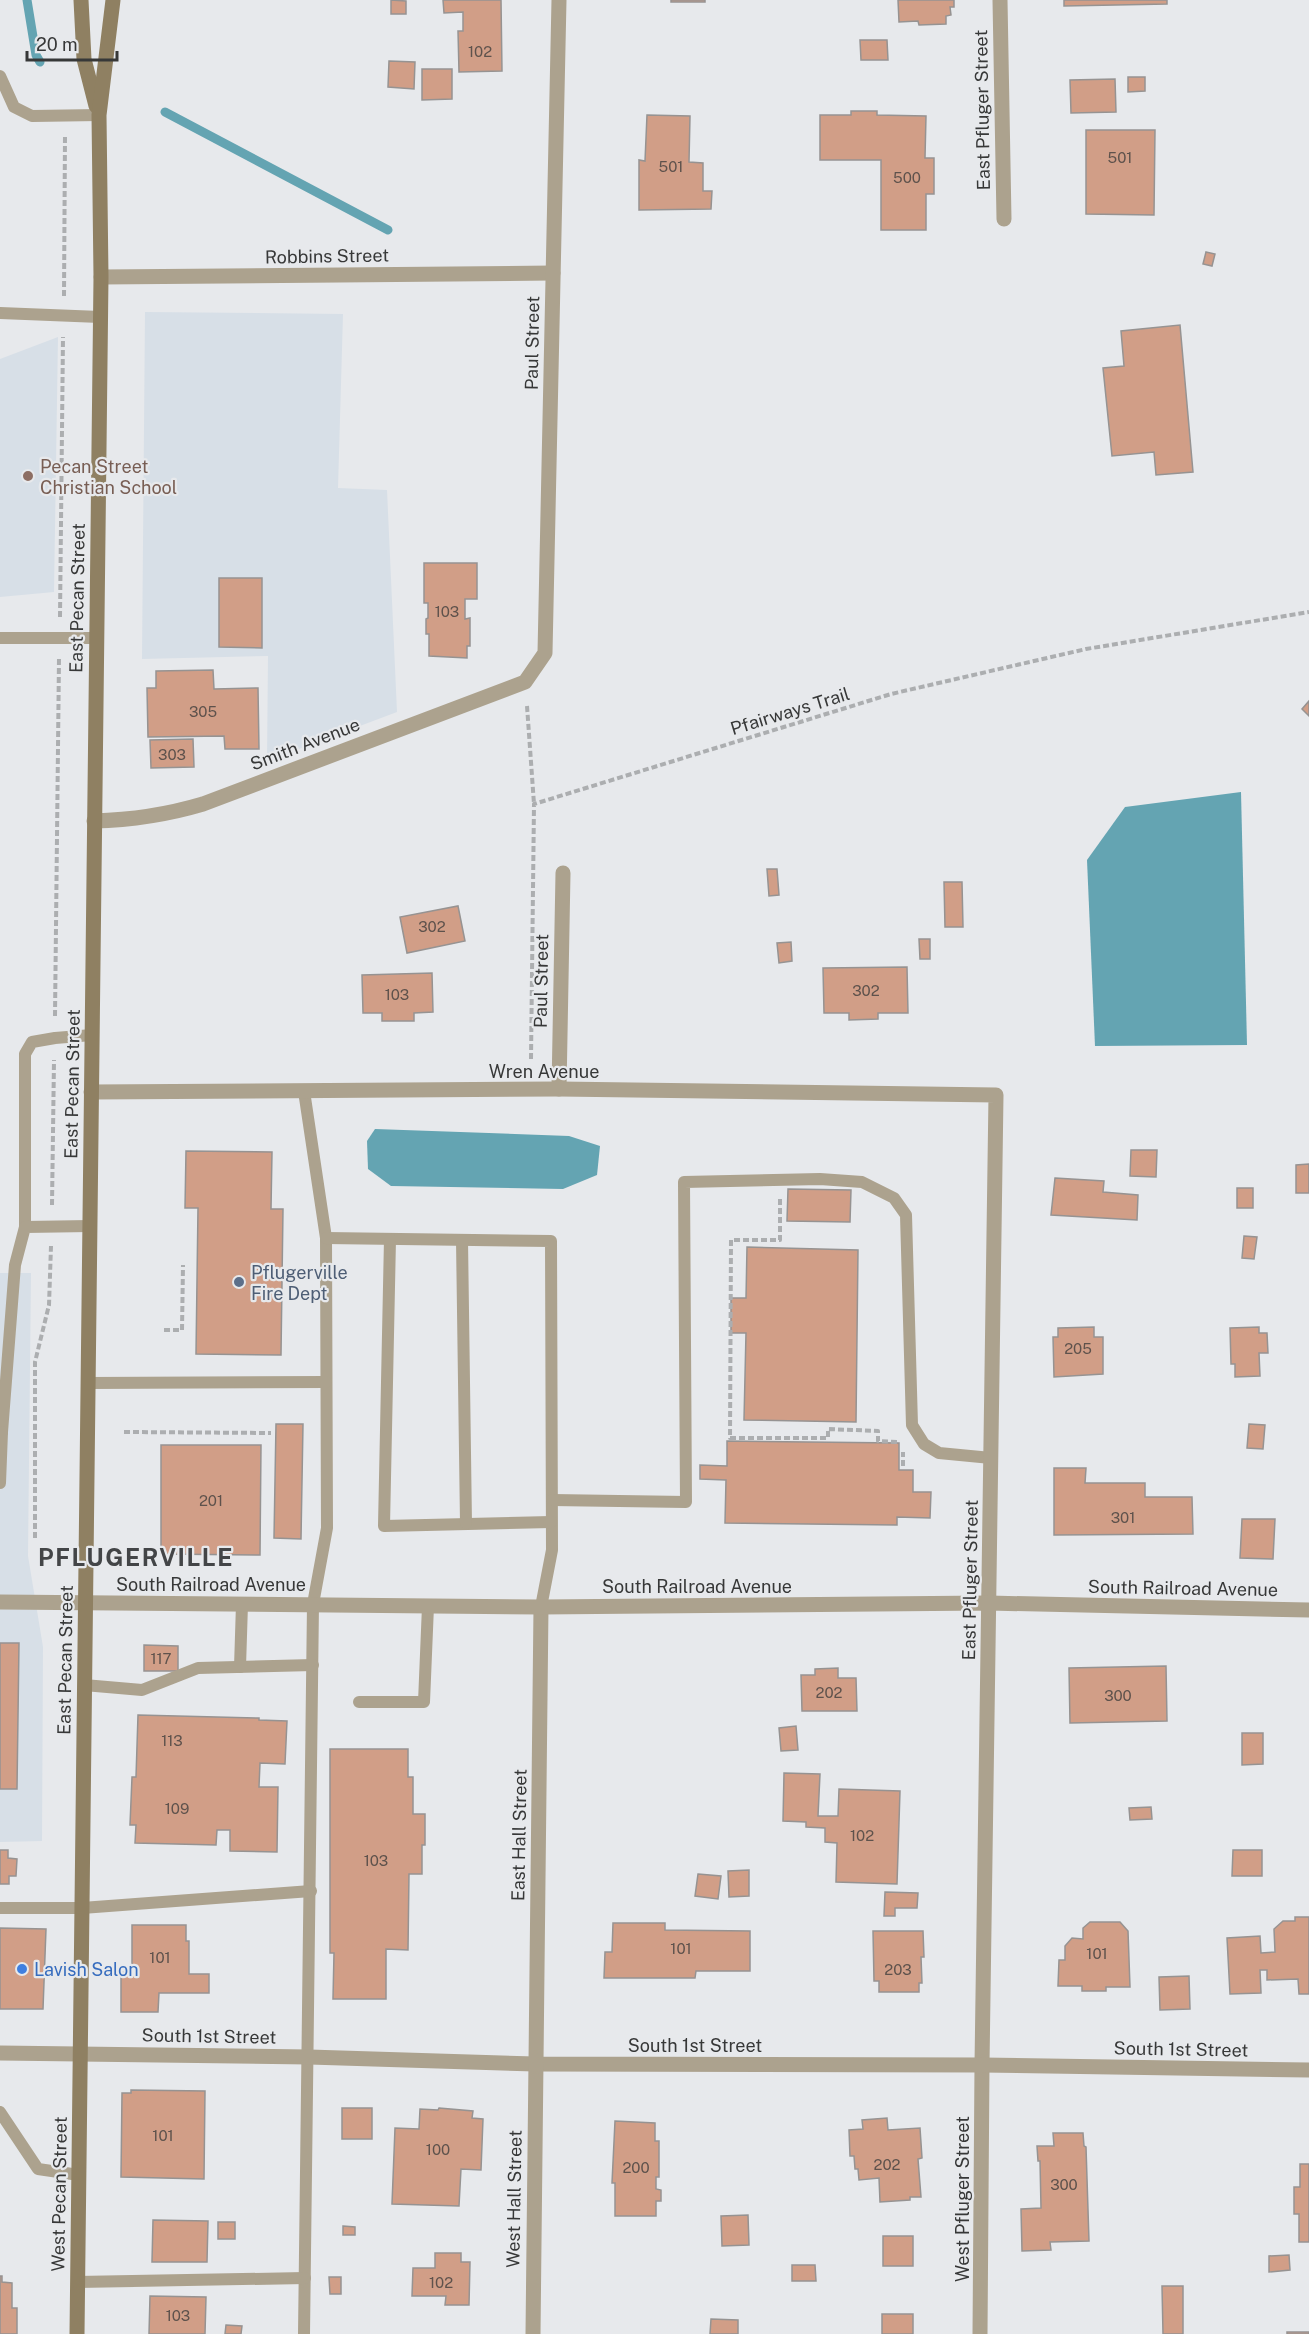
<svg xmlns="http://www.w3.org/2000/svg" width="1309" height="2334" font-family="'Public Sans',sans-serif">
<rect width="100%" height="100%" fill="#e7e9ec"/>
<g fill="#d7dfe7">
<polygon points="145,312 343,314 338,488 387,490 397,712 267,761 268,656 142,659"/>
<polygon points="58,337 54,592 0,597 0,359"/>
<polygon points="0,1273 31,1273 28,1556 43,1647 42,1841 0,1842"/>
</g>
<g fill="#64a4b2">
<polygon points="1241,792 1247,1045 1095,1046 1087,860 1125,807"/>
<polygon points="375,1129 569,1136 600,1146 597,1175 563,1189 391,1186 368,1169 367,1141"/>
</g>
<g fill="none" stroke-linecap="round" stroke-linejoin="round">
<g stroke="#64a4b2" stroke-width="9">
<polyline points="27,0 36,55 40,62"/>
<polyline points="165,112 388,230"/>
</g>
</g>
<g fill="#d19e87" stroke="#969392" stroke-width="1.5">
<polygon points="391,0 406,1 406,14 391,14"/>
<polygon points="443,0 501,0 502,71 459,72 458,31 463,31 463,12 444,13"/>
<rect x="671" y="0" width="34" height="2"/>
<polygon points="898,0 954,0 954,7 950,7 951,15 946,16 946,24 919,25 918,21 899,22"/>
<polygon points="1064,0 1167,0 1167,4 1064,6"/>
<polygon points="860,40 887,40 888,60 861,60"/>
<polygon points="389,61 415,62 414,89 388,87"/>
<polygon points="422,69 452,69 452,99 422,100"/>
<polygon points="1128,77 1145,77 1145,91 1128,92"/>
<polygon points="1115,79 1116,112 1071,113 1070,80"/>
<polygon points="851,111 877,111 877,115 926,116 925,158 934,158 934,194 926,194 926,230 881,230 881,160 820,160 820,115 851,115"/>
<polygon points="647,115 690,116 689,162 703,163 703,191 712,191 711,209 639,210 639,160 645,161"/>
<polygon points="1086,130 1155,130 1154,215 1086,214"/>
<polygon points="1206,252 1215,254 1212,266 1203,264"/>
<polygon points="1180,325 1193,472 1156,475 1154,452 1112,456 1103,368 1124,366 1121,331"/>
<polygon points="424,563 477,563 477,599 465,599 465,619 470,618 470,646 467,646 467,658 429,656 429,634 426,634 426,619 428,618 428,603 424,603"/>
<polygon points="219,578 262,578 262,648 219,647"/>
<polygon points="213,670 214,689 258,688 259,749 225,749 224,736 148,737 147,688 156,688 156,671"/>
<polygon points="1309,701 1309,716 1302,709"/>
<polygon points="193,739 194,767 151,768 150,740"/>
<polygon points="767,869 777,869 779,895 769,896"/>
<polygon points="944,882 962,882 963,927 945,927"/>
<polygon points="458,906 465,941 407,953 400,917"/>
<polygon points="919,939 930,939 930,959 920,959"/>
<polygon points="791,942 792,961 779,963 777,943"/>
<polygon points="907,967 908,1013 878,1013 878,1019 849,1020 849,1013 824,1013 823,968"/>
<polygon points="432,973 433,1012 414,1013 414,1021 382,1021 382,1013 363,1013 362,975"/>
<polygon points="1131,1150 1157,1150 1156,1177 1130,1176"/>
<polygon points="186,1151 272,1152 271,1209 283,1209 281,1355 196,1354 198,1208 185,1208"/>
<polygon points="1309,1164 1309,1193 1296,1193 1296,1165"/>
<polygon points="1055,1178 1104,1181 1103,1192 1138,1195 1137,1220 1051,1215"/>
<rect x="1237" y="1188" width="16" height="20"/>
<polygon points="788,1189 851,1190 850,1222 787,1221"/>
<polygon points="1244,1236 1257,1237 1254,1259 1242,1258"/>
<polygon points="747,1247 858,1250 856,1422 744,1420 746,1333 731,1333 731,1298 746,1298"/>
<polygon points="1094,1327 1094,1337 1103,1337 1103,1374 1054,1377 1053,1337 1058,1337 1058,1328"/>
<polygon points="1259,1327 1259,1333 1267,1333 1268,1353 1259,1353 1260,1376 1235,1377 1235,1364 1231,1364 1230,1328"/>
<polygon points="276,1424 303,1424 301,1539 274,1538"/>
<polygon points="1249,1424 1265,1425 1263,1449 1247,1448"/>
<polygon points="727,1441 899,1443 899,1470 913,1470 913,1492 931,1492 930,1518 897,1517 897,1525 725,1523 726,1480 700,1479 700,1465 727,1466"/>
<polygon points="161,1445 261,1445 260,1555 161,1554"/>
<polygon points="1054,1468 1086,1468 1085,1483 1145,1483 1145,1497 1192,1497 1193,1534 1054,1535"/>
<polygon points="1242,1519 1275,1519 1273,1559 1240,1558"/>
<polygon points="0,1643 19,1643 17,1789 0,1789"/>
<polygon points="144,1645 178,1646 178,1671 144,1671"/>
<polygon points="1166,1666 1167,1721 1070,1723 1069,1668"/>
<polygon points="838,1668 838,1678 856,1678 857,1711 802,1711 801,1675 815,1675 815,1669"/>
<polygon points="138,1715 259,1718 259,1720 287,1721 285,1764 260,1763 259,1787 278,1787 277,1852 230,1851 230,1830 217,1830 216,1845 135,1843 136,1825 130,1825 132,1777 136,1777"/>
<polygon points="796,1726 798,1750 781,1751 779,1728"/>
<polygon points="1242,1733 1263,1733 1263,1764 1242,1765"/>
<polygon points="330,1749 408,1749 408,1777 413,1777 413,1814 425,1814 425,1845 422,1845 422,1874 409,1874 408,1950 386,1949 386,1999 333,1999 334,1953 330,1953"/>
<polygon points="784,1773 820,1774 818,1816 838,1816 839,1789 900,1791 897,1884 836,1882 837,1843 825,1842 825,1828 806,1827 806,1822 783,1821"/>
<polygon points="1151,1807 1152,1819 1130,1820 1129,1808"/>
<polygon points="0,1850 8,1850 8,1858 17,1859 16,1876 9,1876 9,1884 0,1884"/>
<polygon points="1233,1850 1262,1850 1262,1876 1232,1876"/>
<polygon points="749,1870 749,1896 729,1897 728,1871"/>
<polygon points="698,1874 721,1876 718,1899 695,1896"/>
<polygon points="885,1892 918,1893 917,1908 895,1908 895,1916 884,1916"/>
<polygon points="1295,1917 1309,1917 1309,1994 1299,1994 1298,1979 1267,1980 1267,1970 1260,1970 1261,1993 1230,1994 1227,1938 1260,1936 1261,1953 1275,1952 1274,1929 1283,1921 1295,1921"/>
<polygon points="1090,1922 1120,1922 1128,1931 1130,1987 1106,1987 1106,1991 1082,1991 1082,1986 1058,1986 1059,1960 1065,1960 1065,1946 1072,1938 1083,1939 1083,1928"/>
<polygon points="613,1923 665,1923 665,1930 750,1931 750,1971 696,1971 695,1978 604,1978 605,1952 612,1952"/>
<polygon points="132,1925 186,1925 186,1941 189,1941 189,1974 209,1974 209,1993 159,1993 158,2012 121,2012 121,1972 132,1973"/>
<polygon points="0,1928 46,1929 43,2009 0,2009"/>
<polygon points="873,1931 923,1931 924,1957 921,1957 922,1983 919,1983 919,1992 879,1992 879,1981 874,1981"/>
<polygon points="1189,1976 1190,2009 1160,2010 1159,1977"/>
<polygon points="131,2090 205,2091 204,2179 121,2177 122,2093 131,2093"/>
<rect x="342" y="2108" width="30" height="31"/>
<polygon points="439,2108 473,2111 472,2118 483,2119 481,2170 461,2169 459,2206 392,2204 395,2128 419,2129 420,2109 438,2110"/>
<polygon points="887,2118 888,2130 920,2128 922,2158 918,2159 921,2197 910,2197 910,2200 880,2202 879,2178 859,2180 858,2169 855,2169 854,2156 850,2156 849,2130 863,2129 862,2120"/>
<polygon points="615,2121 655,2123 655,2141 659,2141 659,2177 656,2177 656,2189 661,2190 661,2201 656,2201 656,2216 615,2216 615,2183 612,2183"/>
<polygon points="1053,2133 1083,2133 1084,2146 1086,2147 1089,2241 1050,2242 1051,2250 1022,2251 1021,2209 1041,2208 1040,2161 1038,2161 1037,2146 1054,2146"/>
<polygon points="1300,2164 1309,2164 1309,2242 1299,2242 1299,2214 1294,2214 1294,2187 1300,2187"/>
<polygon points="748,2215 749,2245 722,2246 721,2216"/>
<polygon points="153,2220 208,2221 207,2262 152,2262"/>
<rect x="218" y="2222" width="17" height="17"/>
<polygon points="343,2226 355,2227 355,2235 343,2235"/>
<rect x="883" y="2236" width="30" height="30"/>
<polygon points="435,2253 461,2253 461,2262 470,2262 469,2305 445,2305 446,2296 412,2296 413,2268 435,2268"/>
<polygon points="1289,2255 1290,2270 1269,2272 1269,2256"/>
<polygon points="792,2265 815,2265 816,2281 792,2281"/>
<polygon points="0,2276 2,2276 2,2282 12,2283 12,2308 17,2308 17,2334 0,2334"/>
<polygon points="329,2277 341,2277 341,2294 330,2294"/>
<polygon points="1162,2286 1183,2286 1183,2334 1163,2334"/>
<polygon points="150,2296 206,2297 205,2334 149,2334"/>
<rect x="882" y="2314" width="31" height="20"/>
<polygon points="711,2319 738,2320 738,2334 710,2334"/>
<polygon points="226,2325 242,2326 241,2334 225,2334"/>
<rect x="1287" y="2332" width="22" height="2"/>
</g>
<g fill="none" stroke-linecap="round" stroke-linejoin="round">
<g stroke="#acaeb0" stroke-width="4" stroke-dasharray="6 3" stroke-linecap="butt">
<polyline points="64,296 65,136"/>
<polyline points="60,617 63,337"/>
<polyline points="527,706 534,804"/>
<polyline points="55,1016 59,658"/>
<polyline points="531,1059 534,804 891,694 1086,649 1309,612"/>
<polyline points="780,1199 780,1240 731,1240 730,1438 828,1438 828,1429 878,1431 878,1441 897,1442"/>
<polyline points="52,1205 54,1060"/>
<polyline points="164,1330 182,1330 183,1265"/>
<polyline points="124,1432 271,1433"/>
<polyline points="903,1466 903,1452"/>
<polyline points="35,1538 35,1362 49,1305 51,1246"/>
</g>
<g stroke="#aca28e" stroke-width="12">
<polyline points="0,76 14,107 32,116 99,115"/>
<polyline points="0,313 100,317"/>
<polyline points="0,638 96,638"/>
<polyline points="304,1091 326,1238 327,1528 313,1604 304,2334"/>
<polyline points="25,1227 25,1054 32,1042 55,1038 92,1035"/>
<polyline points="326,1238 551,1241 552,1550 541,1607"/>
<polyline points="390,1239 384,1526 551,1522"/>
<polyline points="462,1240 466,1523"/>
<polyline points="88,1383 326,1382"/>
<polyline points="0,1432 2,1432 15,1265 25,1227 90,1226"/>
<polyline points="0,1483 2,1432"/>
<polyline points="552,1500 686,1502 684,1182 820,1179 862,1182 894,1198 906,1215 912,1425 924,1444 939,1453 991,1458"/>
<polyline points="240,1667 242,1604"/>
<polyline points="84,1685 142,1690 198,1668 313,1665"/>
<polyline points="359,1702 424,1702 428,1606"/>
<polyline points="0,1908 82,1908 311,1891"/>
<polyline points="0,2112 38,2169 79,2175"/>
<polyline points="77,2282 305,2278"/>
</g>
<g stroke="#aca28e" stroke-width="15">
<polyline points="1000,0 1004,219"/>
<polyline points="101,277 553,273"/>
<path d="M94,821C133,820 166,815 203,804L525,682L545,653L559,0"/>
<polyline points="559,1089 563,873"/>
<polyline points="91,1092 559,1089 996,1095 982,2065 980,2334"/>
<polyline points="0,2053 309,2057 535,2064 982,2065 1309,2070"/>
<polyline points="533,2334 541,1607"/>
</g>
<polyline stroke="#aca28e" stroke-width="15" points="0,1602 541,1607 989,1603 1309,1610"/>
<g stroke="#8f8062" stroke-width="15">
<polyline points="81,0 84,59 96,106"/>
<polyline points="77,2334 101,277 99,115 113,0"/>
</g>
</g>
<circle fill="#8d6e63" stroke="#e7e9ec" stroke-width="2" cx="28" cy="476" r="6"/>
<circle fill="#5c6f8a" stroke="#e7e9ec" stroke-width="2" cx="239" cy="1282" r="6"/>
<circle fill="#3f7fe0" stroke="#e7e9ec" stroke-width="2" cx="22" cy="1969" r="6"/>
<g text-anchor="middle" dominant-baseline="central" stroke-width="4.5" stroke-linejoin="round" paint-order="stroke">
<g font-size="15" fill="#5e524c">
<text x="480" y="51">102</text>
<text x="1120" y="157">501</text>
<text x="671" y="166">501</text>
<text x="907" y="177">500</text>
<text x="447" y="611">103</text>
<text x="203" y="711">305</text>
<text x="172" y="754">303</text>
<text x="432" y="926">302</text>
<text x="866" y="990">302</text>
<text x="397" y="994">103</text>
<text x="1078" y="1348">205</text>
<text x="211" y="1500">201</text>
<text x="1123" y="1517">301</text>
<text x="161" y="1658">117</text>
<text x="829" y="1692">202</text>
<text x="1118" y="1695">300</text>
<text x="172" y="1740">113</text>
<text x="177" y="1808">109</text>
<text x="862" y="1835">102</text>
<text x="376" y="1860">103</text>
<text x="681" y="1948">101</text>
<text x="1097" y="1953">101</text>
<text x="160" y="1957">101</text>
<text x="898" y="1969">203</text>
<text x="163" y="2135">101</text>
<text x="438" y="2149">100</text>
<text x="887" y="2164">202</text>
<text x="636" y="2167">200</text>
<text x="1064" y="2184">300</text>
<text x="441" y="2282">102</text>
<text x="178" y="2315">103</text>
</g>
<g font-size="18" fill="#373838" stroke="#e7e9ec">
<text transform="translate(982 110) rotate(-91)">East Pfluger Street</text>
<text transform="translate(327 256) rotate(-1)">Robbins Street</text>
<text transform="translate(532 343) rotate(-89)">Paul Street</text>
<text transform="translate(77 598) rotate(-89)">East Pecan Street</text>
<text transform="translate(790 711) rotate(-17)">Pfairways Trail</text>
<text transform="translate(305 744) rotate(-21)">Smith Avenue</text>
<text transform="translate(541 981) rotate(-89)">Paul Street</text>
<text x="544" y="1071">Wren Avenue</text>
<text transform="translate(72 1084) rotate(-89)">East Pecan Street</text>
<text transform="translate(970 1580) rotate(-89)">East Pfluger Street</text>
<text x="211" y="1584">South Railroad Avenue</text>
<text x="697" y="1586">South Railroad Avenue</text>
<text transform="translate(1183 1588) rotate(1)">South Railroad Avenue</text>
<text transform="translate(65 1660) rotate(-89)">East Pecan Street</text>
<text transform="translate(519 1835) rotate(-89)">East Hall Street</text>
<text transform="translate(209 2036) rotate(1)">South 1st Street</text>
<text x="695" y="2045">South 1st Street</text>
<text transform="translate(1181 2049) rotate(1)">South 1st Street</text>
<text transform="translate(59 2194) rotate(-89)">West Pecan Street</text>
<text transform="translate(514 2199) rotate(-89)">West Hall Street</text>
<text transform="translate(962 2199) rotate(-90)">West Pfluger Street</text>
</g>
<g font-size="18" fill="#785e54" stroke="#e7e9ec" text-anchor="start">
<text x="40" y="466">Pecan Street<tspan x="40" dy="21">Christian School</tspan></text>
</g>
<g font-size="18" fill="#4e5e75" stroke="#e7e9ec" text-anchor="start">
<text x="251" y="1272">Pflugerville<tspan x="251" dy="21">Fire Dept</tspan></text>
</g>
<g font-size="18" fill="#366cbe" stroke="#e7e9ec" text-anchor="start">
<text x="34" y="1969">Lavish Salon</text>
</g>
<g font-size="24" font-weight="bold" letter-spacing="1.5" fill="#434547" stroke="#e7e9ec">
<text x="136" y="1557">PFLUGERVILLE</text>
</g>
</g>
<path d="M27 51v9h90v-9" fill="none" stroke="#373838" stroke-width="3"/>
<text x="36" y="51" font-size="18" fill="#373838" stroke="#e7e9ec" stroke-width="4.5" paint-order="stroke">20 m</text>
</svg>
